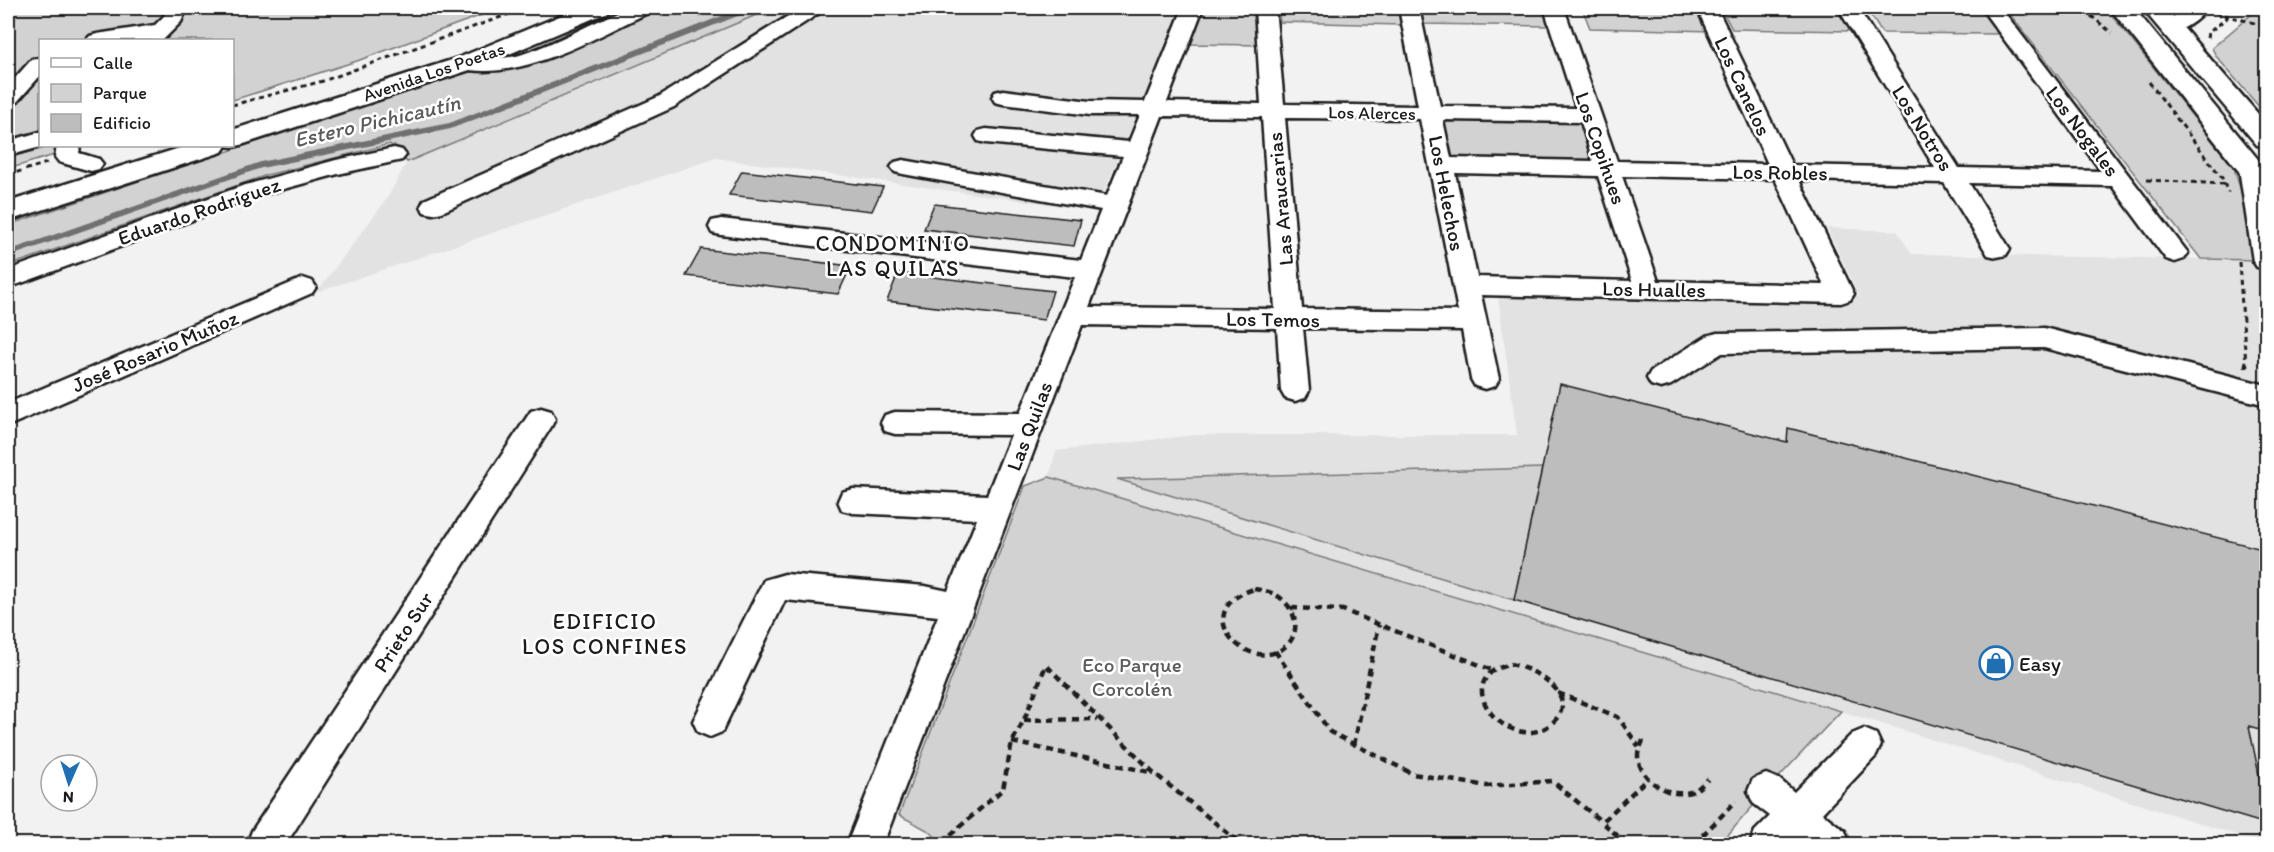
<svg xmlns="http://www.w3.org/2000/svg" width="2274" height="852" font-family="Itim,sans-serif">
<rect width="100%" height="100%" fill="#f2f2f2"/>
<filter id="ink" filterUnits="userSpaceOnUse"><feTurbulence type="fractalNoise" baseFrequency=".0167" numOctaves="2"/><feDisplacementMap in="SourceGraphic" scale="12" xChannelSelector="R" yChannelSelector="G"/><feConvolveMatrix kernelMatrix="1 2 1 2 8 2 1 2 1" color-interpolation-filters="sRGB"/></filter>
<g filter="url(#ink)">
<g fill="#e2e2e2">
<polygon points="773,8 1182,8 1096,211 716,158 317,292 386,200 407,162"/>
<polygon points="1827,228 1897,231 1912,254 2266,260 2266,844 1841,711 1049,477 1056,451 1194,435 1517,435 1497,290 1859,296"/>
</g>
<g fill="#d2d2d2" stroke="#777" stroke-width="1.5">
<polygon points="8,8 501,8 357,61 233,100 232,40 40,40 40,146 84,146 8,169"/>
<polygon points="619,8 773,8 407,162 390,144 267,175 8,266 8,225 539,47"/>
<polygon points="1199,8 1259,8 1262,45 1186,44"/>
<polygon points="1278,8 1399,8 1401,25 1280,22"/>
<polygon points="1419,8 1543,8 1550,26 1422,24"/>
<polygon points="1582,8 1702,8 1713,31 1590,28"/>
<polygon points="1721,8 1841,8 1855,31 1732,29"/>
<polygon points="1866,8 1981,8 2001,34 1882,33"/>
<polygon points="2005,8 2106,8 2234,168 2262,260 2201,259"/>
<polygon points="2259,8 2266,8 2266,115 2216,56 2212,48"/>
<polygon points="1437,116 1583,119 1598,161 1446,158"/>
<polygon points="1542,468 1514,600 1117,479"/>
<polygon points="1049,477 1841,711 1766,791 1720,844 943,844 929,831 899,815 1025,486"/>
</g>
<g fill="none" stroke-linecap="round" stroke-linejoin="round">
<polyline stroke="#707070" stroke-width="6" points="8,254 261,165 450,126 750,8"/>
</g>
<g fill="#bdbdbd" stroke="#1c1c1c" stroke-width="1.5">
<polygon points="742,171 883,187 872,211 729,195"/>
<polygon points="934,204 1081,220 1074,246 924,229"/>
<polygon points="701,249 851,266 838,294 686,276"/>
<polygon points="898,273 1053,291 1044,320 887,301"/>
<polygon points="1560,384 1787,442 1788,428 2266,550 2266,731 2249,726 2266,809 2266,824 1514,600"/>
</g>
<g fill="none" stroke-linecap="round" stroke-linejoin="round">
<defs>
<g id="minor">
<polygon points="167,8 187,8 181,22 163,40 86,40 90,36 97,34 155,25 164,16"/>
<path d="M627,8H653L650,12C595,37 521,83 459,68L456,63L459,58C479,54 500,61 520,55C554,44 594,22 627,8Z"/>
<polygon points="801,8 824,8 821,12 674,107 442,212 433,214 424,212 421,206 424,200 658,97"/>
<path d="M1183,8H1203L1167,102L1261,104L1255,8H1275L1284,104L1418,106L1399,8H1419L1440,106L1576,108L1544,8H1564L1617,161L1768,164L1697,8H1717L1792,165L1935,168L1838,8H1858L1959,168L2101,171L1981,8H2001L2188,253L2184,259L2175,262L2166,259L2112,186L1969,183L2010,249L2006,255L1997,257L1988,255L1944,183L1799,180L1854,294L1850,300L1841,303L1481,295L1499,379L1495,386L1485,389L1475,386L1471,379L1462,330L1303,328L1309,391L1305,398L1295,401L1285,398L1281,391L1277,328L1082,325L883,844H847L938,616L785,600L722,732L710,737L698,732L693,721L764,580L785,574L925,586L948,591L977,519L853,513L842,510L838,501L842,492L853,489L987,495L1011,435L895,434L885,431L881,423L885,415L895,412L1020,413L1075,277L721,235L712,233L709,227L712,221L721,219L1081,260L1101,210L903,174L895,172L891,167L895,162L903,160L1107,196L1123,156L986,143L978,141L975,136L978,131L986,129L1129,142L1140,115H1090L1003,104L995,102L992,97L995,92L1003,90L1090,101L1145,102ZM1162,116L1262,117L1275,309L1089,307ZM1285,118L1420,119L1458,311L1302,309ZM1443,120L1581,122L1593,161L1451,158ZM1455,173L1598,176L1632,281L1477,277ZM1622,176L1775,179L1824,285L1658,281Z"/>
<path d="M2184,8H2207C2199,20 2179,35 2164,31L2161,27Z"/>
<polygon points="40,58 40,76 16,103 8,105 8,86 32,59"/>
<polygon points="40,132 40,146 44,146 8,156 8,141"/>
<polygon points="57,146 80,146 79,153 99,159 103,164 99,169 91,171 59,162 55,157"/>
<polygon points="394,148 402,150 406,155 402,160 338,174 258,196 8,288 8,270 242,186 336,160"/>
<path d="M2251,161L2259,163C2270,179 2268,249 2266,270L2257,267L2253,261L2239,168L2243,163Z"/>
<polygon points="303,278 312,281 316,287 312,293 8,426 8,403"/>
<polygon points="2044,328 2266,385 2266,405 2044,348 1722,353 1671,385 1661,388 1651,385 1647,378 1651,371 1707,336 1717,333"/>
<polygon points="541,408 551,411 555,419 551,427 286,844 247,844 252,831 531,411"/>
<polygon points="1864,729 1876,734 1881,745 1876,756 1822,813 1845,831 1850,844 1804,844 1798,839 1792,844 1750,844 1755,831 1770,816 1753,803 1748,791 1753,779 1766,774 1779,779 1794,792 1852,734"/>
</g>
<g id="major">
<polygon points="579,8 610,8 606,13 476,68 241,145 232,147 226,146 222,152 8,221 8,202 186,146 232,146 232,130 458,58"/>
<polygon points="2110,8 2134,8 2266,169 2266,196 2256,193"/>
<polygon points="2142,8 2166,8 2266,123 2266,147 2257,145"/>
</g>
</defs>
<use href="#minor" stroke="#1c1c1c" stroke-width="5"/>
<use href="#major" stroke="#1c1c1c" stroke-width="5"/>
<g stroke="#1c1c1c" stroke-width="3" stroke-dasharray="5 4" stroke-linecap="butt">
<polyline points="2075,8 2085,11 2112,33"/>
<polyline points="2224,15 2266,26"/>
<polyline points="2207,38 2208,33 2227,18 2217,13"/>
<polyline points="2149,82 2222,178 2228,193"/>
<polyline points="232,105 323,81 526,8"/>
<polyline points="8,175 47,163"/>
<polyline points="2147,180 2224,184"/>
<polyline points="2239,262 2246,365"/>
</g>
<g stroke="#1c1c1c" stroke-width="4.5" stroke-dasharray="7 5" stroke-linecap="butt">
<polyline points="2246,363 2246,368"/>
<path d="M1254,589C1260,590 1267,591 1272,593C1292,601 1305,629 1286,646C1249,678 1185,610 1254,589Z"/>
<polyline points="1291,608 1343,610 1492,670"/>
<polyline points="1275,651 1330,732 1413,774 1487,786 1552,781 1602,822"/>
<path d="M1510,664C1535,668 1584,697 1551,724C1514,754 1458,695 1493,671C1497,668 1505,666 1510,664Z"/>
<polyline points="1558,693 1618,717 1639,747"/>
<polyline points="1024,720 1097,719"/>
<path d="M1643,740C1642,744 1639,749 1638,754C1637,781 1675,803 1697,789C1701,786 1705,782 1708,779"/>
<polyline points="1012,742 1154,773"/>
<polyline points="1354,745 1379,625"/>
<polyline points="941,843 1003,789 1012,742 1024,720 1046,665 1154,773 1241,844"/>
<polyline points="1627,844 1602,822 1648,778"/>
<polyline points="1694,844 1736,801"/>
</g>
<use href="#minor" fill="#fff" fill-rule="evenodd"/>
<use href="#major" fill="#fff" fill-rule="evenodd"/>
</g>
</g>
<defs>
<symbol id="shop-ring" viewBox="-11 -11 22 22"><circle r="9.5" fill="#fff" stroke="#1f6fb2" stroke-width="1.5"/><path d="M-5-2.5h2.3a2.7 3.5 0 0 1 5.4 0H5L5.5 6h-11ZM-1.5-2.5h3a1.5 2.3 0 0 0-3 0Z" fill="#1f6fb2"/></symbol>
</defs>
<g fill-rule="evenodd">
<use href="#shop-ring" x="1977" y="644" width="38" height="38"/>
</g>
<g text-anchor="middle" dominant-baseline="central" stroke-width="5" stroke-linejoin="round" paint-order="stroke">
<g font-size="18" fill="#1c1c1c" stroke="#fff">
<text transform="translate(434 72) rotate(-19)">Avenida Los Poetas</text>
<text transform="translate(1372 113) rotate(1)">Los Alerces</text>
</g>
<g font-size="21" fill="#1c1c1c" stroke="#fff">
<text transform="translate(1743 86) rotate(65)">Los Canelos</text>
<text transform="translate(1923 128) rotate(58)">Los Notros</text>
<text transform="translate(2083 131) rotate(53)">Los Nogales</text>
<text transform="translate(1601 148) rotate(71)">Los Copihues</text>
<text transform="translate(1780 172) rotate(1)">Los Robles</text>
<text transform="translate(1447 193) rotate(79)">Los Helechos</text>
<text transform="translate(1280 199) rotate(-95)">Las Araucarias</text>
<text transform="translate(199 211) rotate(-19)">Eduardo Rodríguez</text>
<text transform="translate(1654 289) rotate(1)">Los Hualles</text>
<text transform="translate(1273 319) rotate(1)">Los Temos</text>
<text transform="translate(155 351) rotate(-23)">José Rosario Muñoz</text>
<text transform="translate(1029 426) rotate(-69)">Las Quilas</text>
<text transform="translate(403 632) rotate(-57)">Prieto Sur</text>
</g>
<g font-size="21" fill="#1c1c1c" stroke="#fff" text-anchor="start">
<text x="2019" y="663">Easy</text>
</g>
<g font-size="21" fill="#5c5c5c" stroke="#fff">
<text x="1132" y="664">Eco Parque<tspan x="1132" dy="24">Corcolén</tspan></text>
</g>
<g font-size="22" font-style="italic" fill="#5b5b5b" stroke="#fff">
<text transform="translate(377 121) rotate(-13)">Estero Pichicautín</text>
</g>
<g font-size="22" letter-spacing="1.5" fill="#1c1c1c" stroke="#fff">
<text x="893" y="243">CONDOMINIO<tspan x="893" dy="25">LAS QUILAS</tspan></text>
<text x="605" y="621">EDIFICIO<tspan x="605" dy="25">LOS CONFINES</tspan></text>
</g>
</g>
<rect width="2274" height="852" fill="none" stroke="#fff" stroke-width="30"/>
<rect x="15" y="15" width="2244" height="822" fill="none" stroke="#1c1c1c" stroke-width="2" filter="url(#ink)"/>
<rect x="39" y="39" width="195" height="108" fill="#ffffff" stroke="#a4a4a4" stroke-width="1.5"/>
<rect x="51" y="58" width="30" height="9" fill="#ffffff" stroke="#a4a4a4" stroke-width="1.5"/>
<text x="93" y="69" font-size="18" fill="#1c1c1c">Calle</text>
<rect x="51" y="84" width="30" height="18" fill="#d2d2d2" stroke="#a4a4a4" stroke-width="1.5"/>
<text x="93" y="99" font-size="18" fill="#1c1c1c">Parque</text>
<rect x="51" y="114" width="30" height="18" fill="#bdbdbd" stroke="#a4a4a4" stroke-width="1.5"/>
<text x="93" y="129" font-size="18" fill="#1c1c1c">Edificio</text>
<g transform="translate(69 783) rotate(183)"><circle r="28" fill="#ffffff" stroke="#a4a4a4" stroke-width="1.5"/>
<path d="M0-4.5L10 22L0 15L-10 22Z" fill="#1f6fb2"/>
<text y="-9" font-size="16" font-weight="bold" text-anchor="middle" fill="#1c1c1c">N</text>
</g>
</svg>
